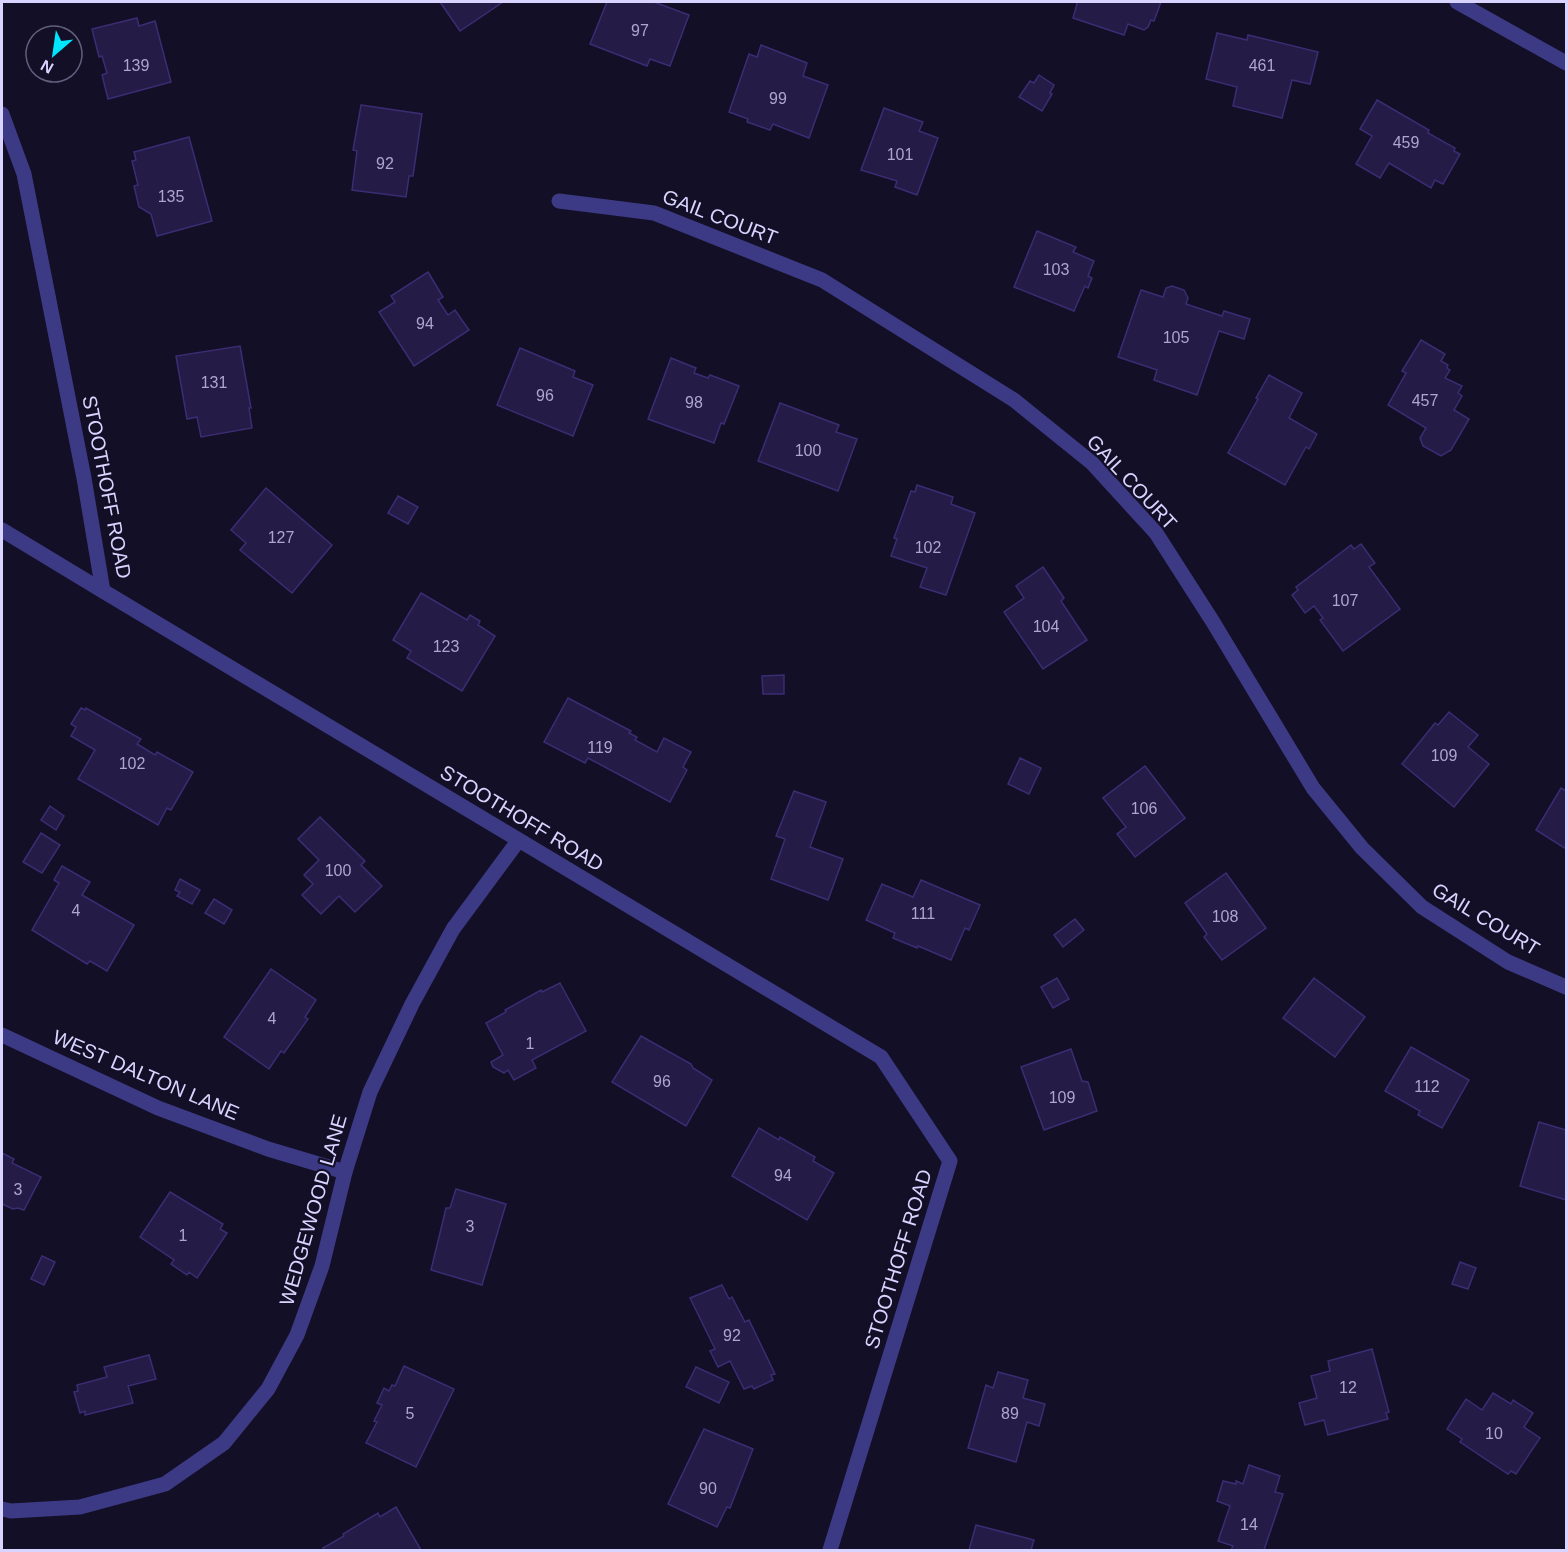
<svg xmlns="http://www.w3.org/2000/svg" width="1568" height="1552" font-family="Helvetica,sans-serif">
<rect width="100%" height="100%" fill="#130f26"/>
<g fill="#241b47" stroke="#3b2d73" stroke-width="1.5">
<polygon points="440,2 503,2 460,31"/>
<polygon points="607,2 654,2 689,15 670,66 650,59 647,66 590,44"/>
<polygon points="1076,2 1161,2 1154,21 1151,20 1148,27 1144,30 1128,24 1124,35 1073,18 1077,4"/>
<polygon points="137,18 139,26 155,21 171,82 108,99 102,75 107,73 102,56 99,57 92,29"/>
<polygon points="1217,33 1247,40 1248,35 1318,52 1310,84 1292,80 1282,118 1233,106 1237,87 1206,79"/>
<polygon points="761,45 807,63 803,76 828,85 809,138 773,124 770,130 747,122 748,119 729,112 749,54 757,57"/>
<polygon points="1039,75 1054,85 1050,93 1052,94 1042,111 1019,97 1030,81 1034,83"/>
<polygon points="1377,100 1429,130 1428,133 1455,148 1454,151 1460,154 1443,184 1435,180 1431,188 1389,163 1380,178 1356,164 1372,136 1360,129"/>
<polygon points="361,105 422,114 413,176 409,176 406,197 352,190 357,151 353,150"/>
<polygon points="884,108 923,122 919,131 938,138 917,195 895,187 897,181 861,170"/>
<polygon points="189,137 212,221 157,236 151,214 139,207 134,186 138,185 132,161 136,160 134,152"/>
<polygon points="1037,231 1076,247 1073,252 1094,261 1088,276 1092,278 1088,288 1085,286 1074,311 1014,287"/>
<polygon points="428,272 443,297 438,300 448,315 455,310 469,330 414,366 379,312 395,302 391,296"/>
<polygon points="1172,286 1184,290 1188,298 1186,304 1222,316 1224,311 1250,319 1244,339 1219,331 1197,395 1154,380 1157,370 1118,357 1141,290 1163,297 1166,288"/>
<polygon points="1421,340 1445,354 1441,361 1448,365 1447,368 1450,370 1445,378 1462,386 1458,393 1462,396 1454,410 1469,419 1451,450 1441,456 1423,446 1420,438 1426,428 1388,405 1406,373 1402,371"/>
<polygon points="240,346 251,408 249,408 252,428 201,437 197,417 187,419 176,356"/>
<polygon points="520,348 575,371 573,377 593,385 573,436 497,405"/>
<polygon points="671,358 696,368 694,373 708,378 710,375 739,386 724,424 721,423 714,443 648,419"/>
<polygon points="1269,375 1302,393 1289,418 1317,434 1309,449 1306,447 1285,485 1228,453 1258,399 1256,398"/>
<polygon points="780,403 839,425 836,432 857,439 838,491 758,461"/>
<polygon points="917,485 953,497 951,504 975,513 946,595 920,587 927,568 891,556 897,539 894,538 911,491 915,492"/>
<polygon points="266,488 332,545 292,593 240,550 246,543 231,530"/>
<polygon points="398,496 418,507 408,524 388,513"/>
<polygon points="1361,544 1375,563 1369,567 1400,609 1343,651 1320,620 1323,618 1314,606 1305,613 1292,595 1298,590 1296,587 1351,545 1354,549"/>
<polygon points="1043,567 1064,598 1061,601 1087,640 1043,669 1004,612 1024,598 1016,586"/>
<polygon points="421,593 467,620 470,615 480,621 478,625 495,636 462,691 407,658 411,651 393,640"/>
<polygon points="784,675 784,694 763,694 762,676"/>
<polygon points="568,698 631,731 629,733 637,737 635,740 657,752 664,738 691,752 683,767 687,770 670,802 588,758 585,763 544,742"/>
<polygon points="81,708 85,710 86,708 141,739 137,744 155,755 157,752 193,772 171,810 167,808 158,825 78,779 95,750 71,736 76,727 71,724"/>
<polygon points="1449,712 1478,735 1468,747 1489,764 1454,807 1402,764 1435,723 1438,725"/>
<polygon points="1020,758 1041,768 1029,794 1008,784"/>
<polygon points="1145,766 1185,818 1135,857 1117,834 1126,827 1103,798"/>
<polygon points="1561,788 1566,791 1566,849 1536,830"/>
<polygon points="794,791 826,802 810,847 843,859 828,900 771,879 785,839 776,836"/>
<polygon points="50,806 64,816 56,830 41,820"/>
<polygon points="320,817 365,861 361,865 382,886 355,912 339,896 321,914 302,895 313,884 304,875 319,860 298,839"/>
<polygon points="41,833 60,845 42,873 23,862"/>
<polygon points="62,866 90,882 82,895 134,925 107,971 90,961 87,964 32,930 59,883 54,880"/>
<polygon points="1226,873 1266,928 1222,960 1204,937 1207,934 1185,903"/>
<polygon points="180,879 200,890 192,904 177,896 180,892 175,890"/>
<polygon points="921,880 980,905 969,930 965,928 951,960 918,946 917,948 893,938 895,933 866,920 882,884 913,897"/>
<polygon points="214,899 232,910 224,924 205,913"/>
<polygon points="1075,919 1084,930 1063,947 1054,935"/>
<polygon points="271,969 316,1000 305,1017 308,1019 284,1053 281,1051 269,1069 224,1037"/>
<polygon points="1057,978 1069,999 1053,1008 1041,987"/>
<polygon points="1314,978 1365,1017 1335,1057 1283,1018"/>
<polygon points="560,983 586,1031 532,1060 536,1068 514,1080 508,1070 504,1073 493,1067 491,1062 503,1055 486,1023 506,1012 505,1010 541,990 542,992"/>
<polygon points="641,1036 691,1064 693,1068 712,1080 686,1126 612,1082"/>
<polygon points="1411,1047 1469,1080 1442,1128 1418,1115 1420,1111 1385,1091"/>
<polygon points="1071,1049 1082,1081 1088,1082 1097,1111 1044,1130 1021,1067"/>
<polygon points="1539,1122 1566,1130 1566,1200 1520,1186"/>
<polygon points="759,1128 779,1140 780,1137 815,1157 813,1161 834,1173 807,1220 732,1176"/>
<polygon points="2,1153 14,1159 12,1163 41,1177 24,1210 18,1208 13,1209 2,1204"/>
<polygon points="456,1189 506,1204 482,1285 431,1270 446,1208 450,1208"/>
<polygon points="170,1192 223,1224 220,1229 227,1233 197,1278 189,1272 187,1275 171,1264 174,1260 140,1237"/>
<polygon points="42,1256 55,1262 44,1285 31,1279"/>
<polygon points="1460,1262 1476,1268 1468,1289 1452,1284"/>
<polygon points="722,1285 729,1299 732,1297 745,1322 749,1320 775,1374 771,1375 773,1380 754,1389 752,1386 744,1389 730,1361 718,1367 710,1351 715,1349 690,1298"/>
<polygon points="1372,1349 1389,1412 1386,1413 1388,1419 1328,1435 1324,1420 1305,1425 1299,1403 1317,1398 1311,1376 1330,1371 1328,1361"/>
<polygon points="149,1355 156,1379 128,1386 133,1403 85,1415 85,1411 80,1413 74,1392 78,1391 77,1385 107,1377 104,1367"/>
<polygon points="404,1366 454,1389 416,1467 366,1443 377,1422 374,1421 382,1405 377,1403 384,1388 389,1391 392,1385 395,1386"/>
<polygon points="696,1367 729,1382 719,1403 686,1387"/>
<polygon points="998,1372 1028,1380 1023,1398 1045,1404 1039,1426 1027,1422 1016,1462 968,1448 986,1385 993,1388"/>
<polygon points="1493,1393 1511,1404 1513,1400 1533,1413 1524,1427 1540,1438 1516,1474 1511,1471 1508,1474 1460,1442 1462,1439 1447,1429 1466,1399 1482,1410"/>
<polygon points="704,1429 753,1449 730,1508 727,1507 717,1527 668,1504"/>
<polygon points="1249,1465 1280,1476 1275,1492 1283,1494 1264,1550 1231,1550 1233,1546 1218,1541 1230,1506 1217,1501 1223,1481 1236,1484 1236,1481 1243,1484"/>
<polygon points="396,1507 421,1550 324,1550 323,1548 344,1536 343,1534 378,1513 380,1517"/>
<polygon points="976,1525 1034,1540 1031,1550 969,1550"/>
</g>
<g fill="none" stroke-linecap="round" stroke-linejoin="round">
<g stroke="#3d3a85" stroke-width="15">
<polyline points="1457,2 1566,63"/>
<polyline points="2,114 24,174 84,478 103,591 881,1057 950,1161 830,1550"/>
<polyline points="559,201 654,213 822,280 1014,400 1092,463 1156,533 1213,622 1313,788 1362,848 1422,907 1508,962 1566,987"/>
<polyline points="2,530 103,591"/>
<polyline points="2,1035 158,1108 268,1149 345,1172"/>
<polyline points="2,1509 11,1511 80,1507 165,1484 224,1443 268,1389 297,1335 322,1266 345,1172 370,1092 412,1004 453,929 518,841"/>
</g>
</g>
<g text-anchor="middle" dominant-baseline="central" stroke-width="4.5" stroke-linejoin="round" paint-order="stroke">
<g font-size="16" fill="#aca6d1">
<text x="640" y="30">97</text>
<text x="136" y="65">139</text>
<text x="1262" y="65">461</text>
<text x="778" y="98">99</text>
<text x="1406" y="142">459</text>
<text x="900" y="154">101</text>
<text x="385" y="163">92</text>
<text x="171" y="196">135</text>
<text x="1056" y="269">103</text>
<text x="425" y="323">94</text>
<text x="1176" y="337">105</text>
<text x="214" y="382">131</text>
<text x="545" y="395">96</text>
<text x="1425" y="400">457</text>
<text x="694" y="402">98</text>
<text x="808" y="450">100</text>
<text x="281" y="537">127</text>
<text x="928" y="547">102</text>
<text x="1345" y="600">107</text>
<text x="1046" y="626">104</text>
<text x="446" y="646">123</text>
<text x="600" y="747">119</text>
<text x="1444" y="755">109</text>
<text x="132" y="763">102</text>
<text x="1144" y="808">106</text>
<text x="338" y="870">100</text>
<text x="76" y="910">4</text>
<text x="923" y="913">111</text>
<text x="1225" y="916">108</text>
<text x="272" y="1018">4</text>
<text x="530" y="1043">1</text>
<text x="662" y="1081">96</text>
<text x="1427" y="1086">112</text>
<text x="1062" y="1097">109</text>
<text x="783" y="1175">94</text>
<text x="18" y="1189">3</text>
<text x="470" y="1226">3</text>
<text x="183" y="1235">1</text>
<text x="732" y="1335">92</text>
<text x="1348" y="1387">12</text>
<text x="410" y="1413">5</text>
<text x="1010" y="1413">89</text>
<text x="1494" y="1433">10</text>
<text x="708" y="1488">90</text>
<text x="1249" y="1524">14</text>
</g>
<g font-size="20" fill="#d9d4ff" stroke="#130f26">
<text transform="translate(720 217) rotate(21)">GAIL COURT</text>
<text transform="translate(1132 482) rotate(47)">GAIL COURT</text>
<text transform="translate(107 487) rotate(79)">STOOTHOFF ROAD</text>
<text transform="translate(522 818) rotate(31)">STOOTHOFF ROAD</text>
<text transform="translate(1486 919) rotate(31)">GAIL COURT</text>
<text transform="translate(146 1075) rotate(23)">WEST DALTON LANE</text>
<text transform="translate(313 1210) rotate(-74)">WEDGEWOOD LANE</text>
<text transform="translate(898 1259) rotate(-73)">STOOTHOFF ROAD</text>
</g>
</g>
<rect width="1568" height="1552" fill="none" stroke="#d9d4ff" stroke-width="6"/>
<g transform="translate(54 54) rotate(209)"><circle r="28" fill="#130f26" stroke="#625e7d" stroke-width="1.5"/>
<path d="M0-4.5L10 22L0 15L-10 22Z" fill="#00e5ff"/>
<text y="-9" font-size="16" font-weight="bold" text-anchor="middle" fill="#d9d4ff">N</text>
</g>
</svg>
